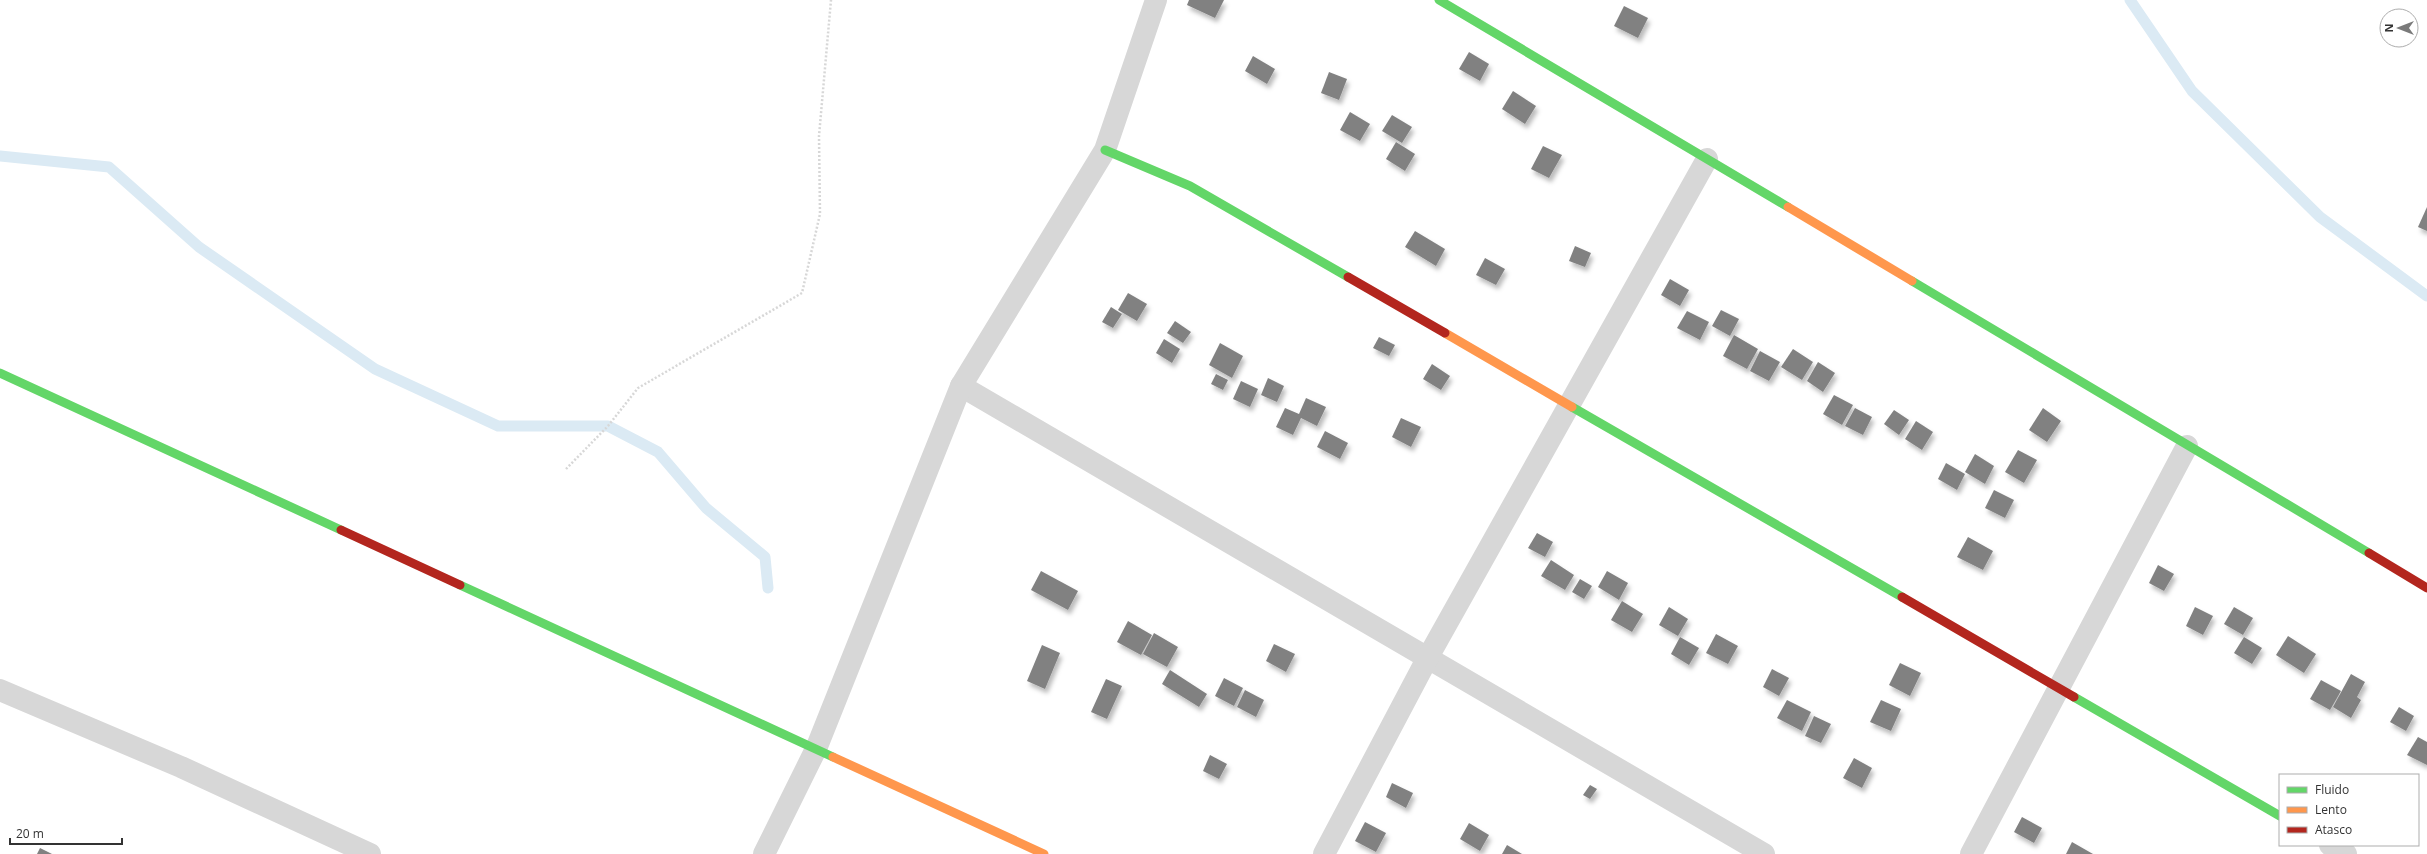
<svg xmlns="http://www.w3.org/2000/svg" width="2427" height="854" font-family="'Open Sans',sans-serif">
<defs>
<filter id="shadow"><feDropShadow dx="2.5" dy="4.5" stdDeviation="2" flood-color="#0004"/></filter>
</defs>
<rect width="100%" height="100%" fill="#fff"/>
<g fill="none" stroke-linecap="round" stroke-linejoin="round">
<g stroke="#dbeaf4" stroke-width="11">
<polyline points="2130,0 2192,91 2320,217 2427,296"/>
<polyline points="0,156 109,167 199,247 375,369 498,426 608,426 658,452 706,508 765,557 768,588"/>
</g>
</g>
<g fill="#818181" filter="url(#shadow)">
<polygon points="1189,0 1224,0 1215,18 1187,5"/>
<polygon points="1624,6 1648,18 1638,38 1614,26"/>
<polygon points="1469,52 1489,64 1480,81 1459,69"/>
<polygon points="1253,56 1275,69 1267,84 1245,71"/>
<polygon points="1329,72 1347,79 1339,100 1321,93"/>
<polygon points="1513,91 1536,106 1525,124 1502,109"/>
<polygon points="1350,112 1370,124 1360,141 1340,130"/>
<polygon points="1392,115 1412,127 1402,143 1382,131"/>
<polygon points="1396,142 1415,154 1405,171 1386,159"/>
<polygon points="1543,146 1562,155 1549,178 1531,169"/>
<polygon points="2427,207 2427,231 2418,227"/>
<polygon points="1415,231 1445,249 1436,266 1405,247"/>
<polygon points="1575,246 1591,253 1585,267 1569,261"/>
<polygon points="1485,258 1505,269 1496,285 1476,275"/>
<polygon points="1670,279 1689,290 1680,306 1661,295"/>
<polygon points="1128,293 1147,304 1137,321 1118,310"/>
<polygon points="1111,307 1122,314 1113,328 1102,322"/>
<polygon points="1721,310 1739,319 1730,336 1712,326"/>
<polygon points="1687,311 1709,322 1700,340 1677,328"/>
<polygon points="1175,321 1191,332 1183,343 1167,333"/>
<polygon points="1734,335 1758,349 1747,369 1723,356"/>
<polygon points="1379,337 1395,345 1389,356 1373,348"/>
<polygon points="1164,339 1180,349 1172,363 1156,353"/>
<polygon points="1220,343 1243,356 1232,378 1209,365"/>
<polygon points="1793,349 1813,362 1802,380 1781,367"/>
<polygon points="1760,351 1780,362 1769,381 1750,371"/>
<polygon points="1818,362 1835,373 1823,392 1807,381"/>
<polygon points="1432,364 1450,376 1441,390 1423,379"/>
<polygon points="1216,374 1228,380 1223,390 1211,384"/>
<polygon points="1268,378 1284,386 1277,402 1261,395"/>
<polygon points="1241,381 1258,389 1250,407 1233,399"/>
<polygon points="1834,395 1853,405 1842,425 1823,414"/>
<polygon points="1306,398 1326,407 1317,426 1301,418 1293,435 1276,427 1285,408 1299,414"/>
<polygon points="1855,408 1872,417 1863,435 1845,426"/>
<polygon points="2043,408 2061,421 2047,442 2029,430"/>
<polygon points="1894,410 1909,420 1899,435 1884,424"/>
<polygon points="1401,418 1421,427 1411,447 1392,437"/>
<polygon points="1916,421 1933,432 1922,450 1905,439"/>
<polygon points="1325,431 1348,443 1340,459 1317,447"/>
<polygon points="2018,450 2037,460 2024,483 2005,472"/>
<polygon points="1975,454 1994,466 1985,484 1965,472"/>
<polygon points="1946,463 1965,474 1957,490 1938,479"/>
<polygon points="1994,490 2014,500 2005,518 1985,508"/>
<polygon points="1537,533 1553,542 1545,557 1528,548"/>
<polygon points="1968,537 1993,551 1983,570 1957,557"/>
<polygon points="1551,560 1574,575 1565,590 1541,576"/>
<polygon points="2158,565 2174,574 2164,591 2149,583"/>
<polygon points="1041,571 1078,591 1068,610 1031,590"/>
<polygon points="1607,571 1628,583 1619,600 1598,587"/>
<polygon points="1580,579 1592,586 1584,599 1572,592"/>
<polygon points="1622,601 1643,614 1632,632 1611,620"/>
<polygon points="1669,607 1688,619 1678,636 1659,625"/>
<polygon points="2195,607 2213,616 2203,635 2186,626"/>
<polygon points="2234,607 2253,618 2243,635 2224,624"/>
<polygon points="1128,621 1152,635 1141,655 1117,642"/>
<polygon points="1154,633 1178,647 1167,667 1143,654"/>
<polygon points="1716,634 1738,646 1728,664 1706,653"/>
<polygon points="2288,636 2316,654 2304,673 2276,655"/>
<polygon points="1680,637 1699,648 1689,665 1671,654"/>
<polygon points="2244,637 2262,648 2252,664 2234,653"/>
<polygon points="1274,644 1295,654 1286,672 1266,661"/>
<polygon points="1042,645 1060,653 1045,689 1027,681"/>
<polygon points="1900,663 1921,673 1910,696 1889,685"/>
<polygon points="1772,669 1789,678 1779,696 1763,687"/>
<polygon points="1170,670 1207,694 1199,707 1162,684"/>
<polygon points="2351,674 2365,682 2357,697 2361,700 2351,718 2333,707"/>
<polygon points="1224,678 1243,688 1234,706 1215,696"/>
<polygon points="1106,679 1122,686 1107,719 1091,712"/>
<polygon points="2321,680 2341,691 2330,710 2310,699"/>
<polygon points="1245,690 1264,700 1256,717 1237,707"/>
<polygon points="1787,700 1811,712 1802,731 1777,718"/>
<polygon points="1881,700 1901,709 1891,731 1870,722"/>
<polygon points="2399,707 2414,716 2406,731 2390,722"/>
<polygon points="1814,716 1831,724 1821,743 1805,736"/>
<polygon points="2418,737 2427,742 2427,765 2407,755"/>
<polygon points="1210,755 1227,764 1219,779 1203,771"/>
<polygon points="1854,758 1872,768 1862,788 1843,778"/>
<polygon points="1392,783 1413,793 1406,808 1386,797"/>
<polygon points="1590,785 1597,789 1590,799 1583,795"/>
<polygon points="2022,817 2042,828 2034,843 2014,832"/>
<polygon points="1365,822 1386,833 1376,852 1355,841"/>
<polygon points="1469,823 1489,835 1480,851 1460,839"/>
<polygon points="2072,842 2093,854 2066,854"/>
<polygon points="1507,845 1522,854 1502,854"/>
<polygon points="40,848 52,854 37,854"/>
</g>
<g fill="none" stroke-linecap="round" stroke-linejoin="round">
<polyline stroke="#d7d7d7" stroke-width="2.5" stroke-dasharray="2 2" stroke-linecap="butt" points="566,469 608,426 638,388 802,293 820,214 819,136 831,0"/>
<g stroke="#d7d7d7" stroke-width="22">
<polyline points="961,386 1764,854"/>
<polyline points="0,690 181,767 370,854"/>
<polyline points="2330,845 2346,854"/>
<polyline points="764,854 816,749 961,386 1105,150 1156,0"/>
<polyline points="1324,854 1427,659 1707,159"/>
<polyline points="1971,854 2187,446"/>
</g>
<g stroke="#63d668" stroke-width="9">
<polyline points="1439,0 1788,207"/>
<polyline points="1105,150 1190,186 1348,277"/>
<polyline points="1912,281 2369,553"/>
<polyline points="0,373 341,530"/>
<polyline points="1572,407 1902,597"/>
<polyline points="460,585 833,757"/>
<polyline points="2074,697 2280,816"/>
</g>
<g stroke="#ff974d" stroke-width="9">
<polyline points="1788,207 1912,281"/>
<polyline points="1445,333 1572,407"/>
<polyline points="833,757 1044,854"/>
</g>
<g stroke="#b3261e" stroke-width="9">
<polyline points="1348,277 1445,333"/>
<polyline points="341,530 460,585"/>
<polyline points="2369,553 2427,588"/>
<polyline points="1902,597 2074,697"/>
</g>
</g>
<rect x="2279" y="774" width="140" height="72" fill="#ffffff" stroke="#adadad"/>
<rect x="2287" y="787" width="20" height="6" fill="#63d668" stroke="#adadad"/>
<text x="2315" y="794" font-size="12" fill="#333333">Fluido</text>
<rect x="2287" y="807" width="20" height="6" fill="#ff974d" stroke="#adadad"/>
<text x="2315" y="814" font-size="12" fill="#333333">Lento</text>
<rect x="2287" y="827" width="20" height="6" fill="#b3261e" stroke="#adadad"/>
<text x="2315" y="834" font-size="12" fill="#333333">Atasco</text>
<g transform="translate(2399 28) rotate(270)"><circle r="19" fill="#ffffff" stroke="#adadad"/>
<path d="M0-3L7 15L0 10L-7 15Z" fill="#7a7a7a"/>
<text y="-6" font-size="11" font-weight="bold" text-anchor="middle" fill="#333333">N</text>
</g>
<path d="M10 838v6h112v-6" fill="none" stroke="#333333" stroke-width="2"/>
<text x="16" y="838" font-size="12" fill="#333333" stroke="#ffffff" stroke-width="3" paint-order="stroke">20 m</text>
</svg>
